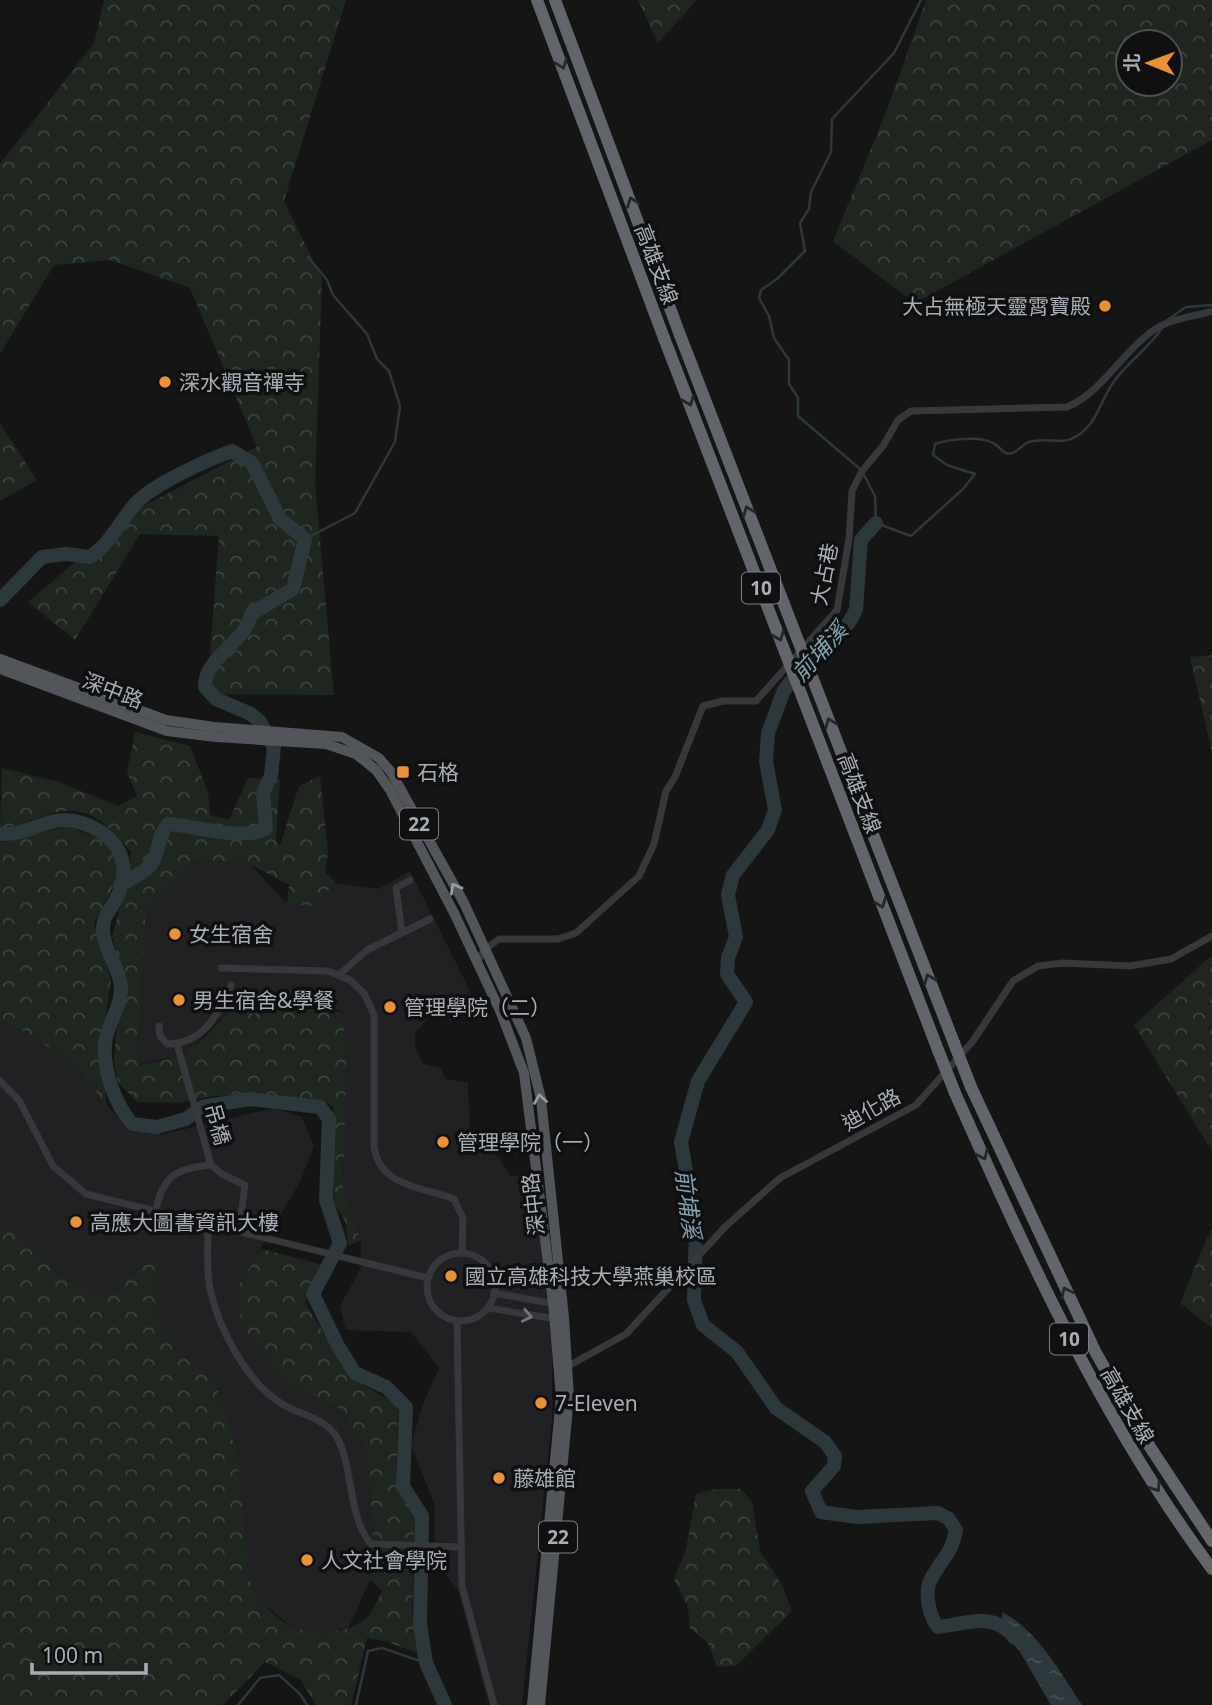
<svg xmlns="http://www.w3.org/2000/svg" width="1212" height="1705" font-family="'Noto Sans','Noto Sans TC',sans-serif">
<defs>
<pattern id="forest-crowns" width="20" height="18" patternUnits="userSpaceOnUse" patternTransform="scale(1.75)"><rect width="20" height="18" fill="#1f261f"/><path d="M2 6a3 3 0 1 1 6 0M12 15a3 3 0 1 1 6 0" fill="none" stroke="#3d433d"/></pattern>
<pattern id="water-ripples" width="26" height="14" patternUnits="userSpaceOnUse" patternTransform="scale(1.75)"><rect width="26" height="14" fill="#2d383c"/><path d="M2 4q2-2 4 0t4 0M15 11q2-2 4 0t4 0" fill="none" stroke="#495256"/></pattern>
</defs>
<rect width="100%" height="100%" fill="#151516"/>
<g fill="#212123">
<polygon points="196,859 250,864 287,904 312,906 336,883 378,889 410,871 479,1009 451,1021 431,1015 415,1033 415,1046 422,1063 441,1068 446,1079 468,1083 470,1133 500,1159 510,1176 534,1174 552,1348 552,1418 522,1705 489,1705 458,1590 435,1560 434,1503 411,1445 423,1404 439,1368 411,1332 346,1330 340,1306 361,1268 361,1241 343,1188 347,1045 340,1011 307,1001 225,1014 193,1047 173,1057 137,1065 146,912"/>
<polygon points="0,1022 27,1032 80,1070 128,1131 164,1134 274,1108 302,1117 314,1146 300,1182 239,1285 286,1385 340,1409 364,1444 374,1528 369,1554 370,1580 348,1629 315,1634 296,1631 261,1602 251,1587 216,1385 174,1348 159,1319 142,1266 107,1300 62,1278 0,1219"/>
</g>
<g fill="url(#forest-crowns)" fill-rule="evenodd">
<polygon points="104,0 346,0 284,201 322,278 315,483 334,695 207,694 219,536 140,534 75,640 28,602 138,509 257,447 190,288 110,260 54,265 0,354 0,164 94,43"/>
<polygon points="638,0 697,0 658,43"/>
<path d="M926,0H1212V140L915,303L833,241L888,107ZM1128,42H1170V84H1128Z"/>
<polygon points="0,423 37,480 0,501"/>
<polygon points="1212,655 1212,752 1190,657"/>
<path d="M135,732L190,746L208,792L210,815L229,820L248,778L280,779L276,842L280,845L299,786L320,776L328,852L325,872L336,883L312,906L287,904L289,885L250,864L196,859L146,912L137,1065C155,1063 178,1058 193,1047C214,1032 225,1008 251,1000C272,992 320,1006 341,1013L347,1045L343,1188L361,1241L348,1245L346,1223L334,1203L333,1107L327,1103L249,1093L206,1097L179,1103L137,1102L118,1082L114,1061L116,1033L127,987L112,936L125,890L131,852C112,828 89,803 53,813C36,818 18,827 0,828L2,768L59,782L118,806L137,796L127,772Z"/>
<path d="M68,827C79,831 94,835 104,842C132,864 107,900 94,922L111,980L99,1060L105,1077L106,1106L80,1070L27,1032L0,1022V842C24,839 44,830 68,827Z"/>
<polygon points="1212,955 1212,1151 1134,1025"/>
<path d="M0,1219L62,1278L107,1299L142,1266L159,1262V1318L174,1348L216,1384L237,1454L251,1587C273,1620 295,1638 336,1631C346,1630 357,1626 365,1619C373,1613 377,1599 382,1591L370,1580L369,1554L374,1528L364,1444L340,1409L286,1385L241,1323L239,1285L261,1249L320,1264L305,1303L352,1379L398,1405L396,1484L415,1515L412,1613L419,1654L388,1642L367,1638L351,1705H316L300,1679L265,1662L223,1705H0Z"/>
<polygon points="1212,1226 1212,1328 1180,1303"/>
<polygon points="716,1489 740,1489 752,1501 760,1551 782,1585 792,1611 736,1666 717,1667 708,1643 690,1628 688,1607 674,1579 686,1549 696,1494"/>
</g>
<path fill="url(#water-ripples)" d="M1002,1612C1037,1630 1060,1672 1082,1705H1051L1020,1652L1003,1632Z"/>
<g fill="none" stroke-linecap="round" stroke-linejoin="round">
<g stroke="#2d383c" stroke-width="2.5">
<polyline points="1167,320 1186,307 1212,305"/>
<polyline points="860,469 798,416 798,398 789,384 789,360 774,338 769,316 759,298 761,290 777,279 805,251 800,223 809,209 811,192 831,152 832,119 894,53 921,0"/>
<path d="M864,475L875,496L876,523L911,536L963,489L975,474L947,465L933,455L935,444C949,439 980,436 993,443C998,445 1001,451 1006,453C1015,456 1021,445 1029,442C1043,437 1061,444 1071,439C1098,427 1099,401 1115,380C1129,361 1149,348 1162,328"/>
<polyline points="305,539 355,513 395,442 400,406 389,371 377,359 367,334 333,295 327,280 308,257"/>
<polyline points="238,1705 260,1678 279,1675 300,1694 307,1705"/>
<polyline points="356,1705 368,1651 382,1648 426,1663"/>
</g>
<g stroke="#2d383c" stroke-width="14">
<path d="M876,523L861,540L856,610L848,624L824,641L784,690L768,733L766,761L775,810L768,830L733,875L728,895L736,937L728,958L727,974L746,1002L698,1081L681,1142L696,1229L694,1300L703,1325L737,1352L776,1408L825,1442L835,1456L834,1466L812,1491L821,1512L857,1517L938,1513L949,1519L956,1530C953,1552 940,1561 931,1579C924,1591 929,1617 938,1627C970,1623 993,1611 1015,1638"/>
<path d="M0,600L42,557L66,554L90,557C110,544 120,521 136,503C154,484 207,460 232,451L252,463L280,519L305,539L293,589L251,614C246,643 204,657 205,687L216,699L251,714L260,722L274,747L271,776L263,793L266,828C244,842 193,825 168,824C158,836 160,847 153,861C148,872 130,879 120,885"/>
<path d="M0,834C32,836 49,812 82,823C118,835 133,862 117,897C114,905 106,913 104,921C98,944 120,965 121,987C122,1007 106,1025 105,1044C103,1071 115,1104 132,1124L157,1127L186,1119L202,1107L249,1099L320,1107L329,1119L326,1200L340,1243L313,1294L338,1346L355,1373L386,1387L406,1407L403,1486L422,1516L420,1624L426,1663L445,1705"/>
</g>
<g stroke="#36383b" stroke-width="7">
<polyline points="402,932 396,888 410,880"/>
<path d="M477,962L485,949L499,939H558L576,933L639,876L654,844L666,791L675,777L703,706L723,701H756L837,610L849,539L852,491L862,471L883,446L898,420L911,411L1067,407C1101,393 1121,354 1151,332C1168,319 1192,317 1212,311"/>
<path d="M221,968L328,971L350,980L364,993L374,1015V1146C379,1187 423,1187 454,1199L463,1218L462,1253"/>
<polyline points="340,974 367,950 430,919"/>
<path d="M159,1026L160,1036L167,1044C203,1044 219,1014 231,985"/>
<polyline points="177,1044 211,1165 222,1174 245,1185 241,1216 244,1225"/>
<polyline points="0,1081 19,1100 53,1166 86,1194 428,1278"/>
<path d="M157,1205C165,1174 179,1168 211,1165"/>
<path d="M208,1225C208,1246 206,1268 210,1289C219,1329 245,1379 279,1402C296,1414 320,1416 334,1433C354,1459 346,1515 371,1544L461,1547"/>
<circle cx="461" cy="1287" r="34"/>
<polyline points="494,1293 555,1304"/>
<polyline points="488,1308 556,1319"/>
<polyline points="457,1322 462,1586 494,1705"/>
<polyline points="563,1369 626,1334 726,1226 780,1178 916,1105 973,1041 1013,981 1038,966 1063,963 1130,966 1171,959 1212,936"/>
</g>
<g stroke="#52555a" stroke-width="10">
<polyline points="0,659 166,720 214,727 342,737 379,758 391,772 464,903 526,1038 541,1099 564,1318 569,1397 540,1705"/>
<polyline points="0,669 167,731 216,737 326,744 356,754 376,770 390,790 455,915 501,1013 524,1073 553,1303 561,1397 532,1705"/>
</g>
<g stroke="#62666c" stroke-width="12">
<polyline points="537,0 664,338"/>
<polyline points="555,0 680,335"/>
<polyline points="872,832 954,1043"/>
<polyline points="857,839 938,1050"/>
<polyline points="971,1087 1096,1353 1150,1447 1212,1541"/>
<path d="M955,1093C1029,1259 1103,1423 1212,1569"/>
</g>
<g stroke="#62666c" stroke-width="12">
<polyline points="680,335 872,832"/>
<polyline points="664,338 857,839"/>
<polyline points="954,1043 971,1087"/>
<polyline points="938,1050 955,1093"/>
</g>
</g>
<defs><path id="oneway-chevron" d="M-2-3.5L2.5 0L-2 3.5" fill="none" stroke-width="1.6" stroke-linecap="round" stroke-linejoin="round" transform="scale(1.75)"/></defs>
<g stroke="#242628">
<use href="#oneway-chevron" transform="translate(562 64) rotate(69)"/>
<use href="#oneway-chevron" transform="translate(632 202) rotate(-110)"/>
<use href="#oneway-chevron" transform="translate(689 401) rotate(69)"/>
<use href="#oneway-chevron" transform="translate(748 511) rotate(-111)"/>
<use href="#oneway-chevron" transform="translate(779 636) rotate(69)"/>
<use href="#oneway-chevron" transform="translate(830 723) rotate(-111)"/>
<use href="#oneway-chevron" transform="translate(881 903) rotate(69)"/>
<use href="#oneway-chevron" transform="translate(929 979) rotate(-111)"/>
<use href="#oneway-chevron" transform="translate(983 1155) rotate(66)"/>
<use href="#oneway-chevron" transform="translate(1066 1292) rotate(-116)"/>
<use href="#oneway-chevron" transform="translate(1156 1487) rotate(56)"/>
</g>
<g stroke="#969ca4">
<use href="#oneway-chevron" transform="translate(455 888) rotate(-119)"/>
<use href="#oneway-chevron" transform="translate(540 1099) rotate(-99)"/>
</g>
<use stroke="#74797f" href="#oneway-chevron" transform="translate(527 1316) rotate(12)"/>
<g fill="#ea9138" stroke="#101011" stroke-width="2.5">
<circle cx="1105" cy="306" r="7"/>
<circle cx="165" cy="382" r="7"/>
<rect x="396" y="765" width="14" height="14" rx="3.5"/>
<circle cx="175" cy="934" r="7"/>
<circle cx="179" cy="1000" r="7"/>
<circle cx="390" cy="1007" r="7"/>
<circle cx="443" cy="1142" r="7"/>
<circle cx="76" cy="1222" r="7"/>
<circle cx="451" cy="1276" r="7"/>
<circle cx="541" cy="1403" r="7"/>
<circle cx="499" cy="1478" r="7"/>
<circle cx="307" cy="1560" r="7"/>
</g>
<g text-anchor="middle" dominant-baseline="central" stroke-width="7" stroke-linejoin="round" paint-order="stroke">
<g fill="#101011" stroke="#7a7f84" stroke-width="2">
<rect x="742" y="572.5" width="38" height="31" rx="5"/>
<rect x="400" y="808.5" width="38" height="31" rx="5"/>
<rect x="1050" y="1323.5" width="38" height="31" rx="5"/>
<rect x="539" y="1521.5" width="38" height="31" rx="5"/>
</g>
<g font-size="19" font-weight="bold" fill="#a7aeb6">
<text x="761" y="588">10</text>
<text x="419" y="824">22</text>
<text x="1069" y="1339">10</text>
<text x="558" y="1537">22</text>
</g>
<g font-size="21" fill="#a7aeb6" stroke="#101011">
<text transform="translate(657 264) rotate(69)">高雄支線</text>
<text transform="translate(824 574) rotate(-79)">大占巷</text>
<text transform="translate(113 690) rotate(21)">深中路</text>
<text transform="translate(860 793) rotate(69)">高雄支線</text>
<text transform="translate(871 1109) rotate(-29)">迪化路</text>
<text transform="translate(218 1124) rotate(74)">吊橋</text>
<text transform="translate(533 1204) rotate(-96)">深中路</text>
<text transform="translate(1128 1405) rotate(60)">高雄支線</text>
</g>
<g font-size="21" fill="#a7aeb6" stroke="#101011" text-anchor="start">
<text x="1091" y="306" text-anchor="end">大占無極天靈霄寶殿</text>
<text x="179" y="382">深水觀音禪寺</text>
<text x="417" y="772">石格</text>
<text x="189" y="934">女生宿舍</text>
<text x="193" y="1000">男生宿舍&amp;學餐</text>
<text x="404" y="1007">管理學院（二）</text>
<text x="457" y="1142">管理學院（一）</text>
<text x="90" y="1222">高應大圖書資訊大樓</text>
<text x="465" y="1276">國立高雄科技大學燕巢校區</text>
<text x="555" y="1403">7-Eleven</text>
<text x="513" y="1478">藤雄館</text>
<text x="321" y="1560">人文社會學院</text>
</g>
<g font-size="23" font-style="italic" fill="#7fa1b0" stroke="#101011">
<text transform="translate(819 651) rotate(-48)">前埔溪</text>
<text transform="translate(689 1204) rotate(83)">前埔溪</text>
</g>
</g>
<g transform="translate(1149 63) rotate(271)"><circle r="33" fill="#101011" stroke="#4c4f53" stroke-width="2"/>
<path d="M0-5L12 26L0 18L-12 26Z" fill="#ea9138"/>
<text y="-10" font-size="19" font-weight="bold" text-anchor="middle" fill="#a7aeb6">北</text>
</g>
<path d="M32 1663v10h114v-10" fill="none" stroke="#a7aeb6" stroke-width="3.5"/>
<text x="42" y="1663" font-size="21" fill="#a7aeb6" stroke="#101011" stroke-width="5" paint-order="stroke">100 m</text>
</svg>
